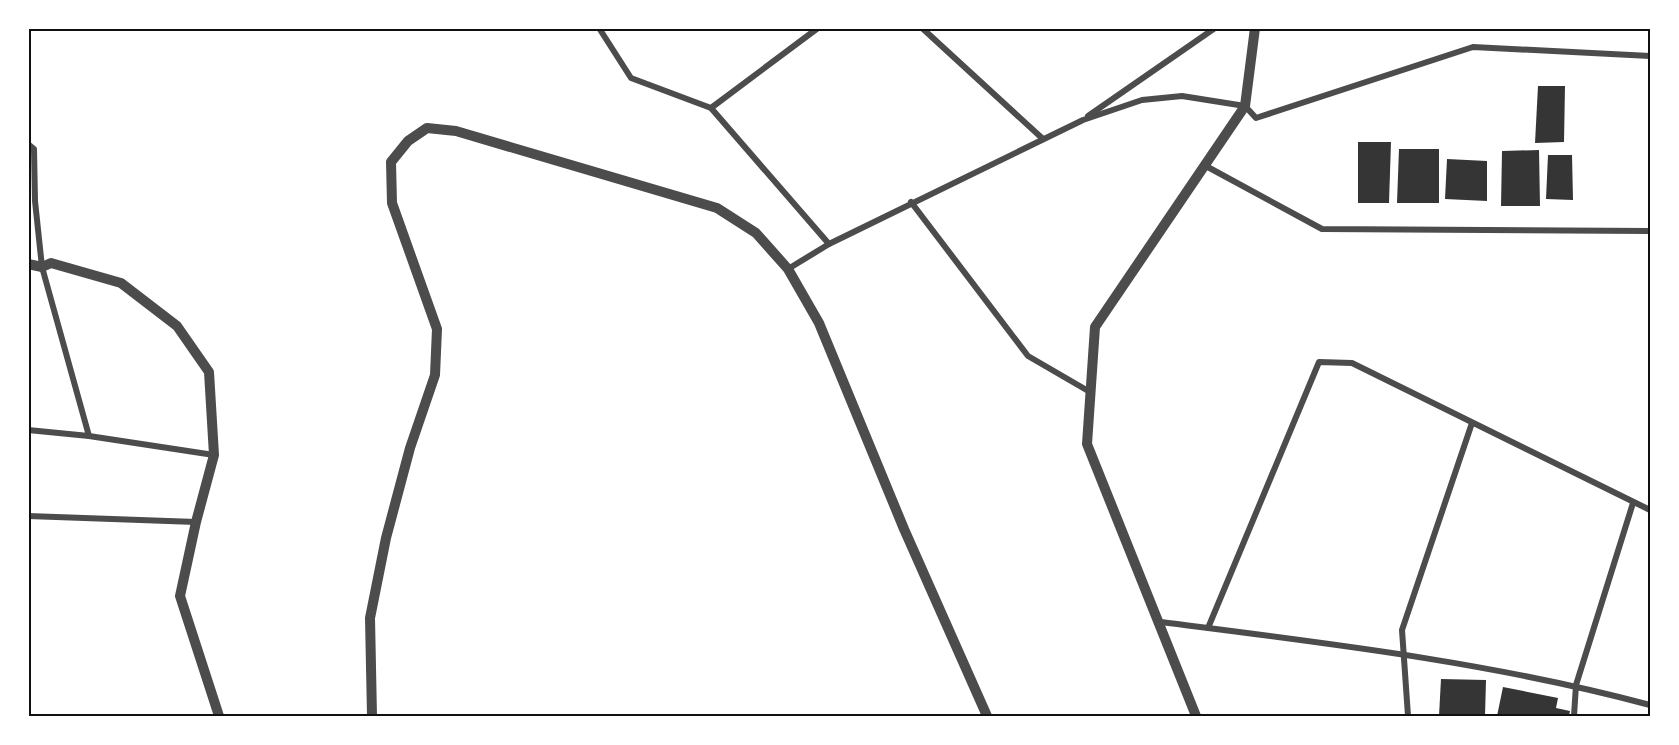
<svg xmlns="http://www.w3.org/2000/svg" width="1679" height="745" font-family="'Noto Sans',sans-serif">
<rect width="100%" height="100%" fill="#fff"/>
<g fill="#353535">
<polygon points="1538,86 1565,86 1564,142 1535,143"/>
<polygon points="1358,142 1391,142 1389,203 1358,203"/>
<polygon points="1399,149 1439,149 1439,203 1397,203"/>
<polygon points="1539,150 1540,206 1501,206 1502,151"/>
<polygon points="1548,155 1572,155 1573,200 1546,199"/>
<polygon points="1447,159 1487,161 1487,201 1445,199"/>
<polygon points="1441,679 1486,680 1485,716 1439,716"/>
<polygon points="1503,687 1558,698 1556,708 1570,711 1569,716 1497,716"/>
</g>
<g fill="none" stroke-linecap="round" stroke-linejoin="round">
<g stroke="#4c4c4c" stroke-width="6">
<polyline points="599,28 631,78 711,108 829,244 1083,120 1142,100 1182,96 1245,106 1256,118 1473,47 1650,56"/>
<polyline points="922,28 1043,139"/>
<polyline points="711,108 818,28"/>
<polyline points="1088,116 1215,28"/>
<polyline points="28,144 34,149 35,201 42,267 89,436"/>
<polyline points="1204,165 1322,229 1650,231"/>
<polyline points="911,202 1028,356 1090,392"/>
<polyline points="788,269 829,244"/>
<polyline points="28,430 89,436 214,455"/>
<polyline points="28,516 196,522"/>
<path d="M1161,622C1325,643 1490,662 1650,705"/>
<polyline points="1208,628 1319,362 1352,363 1650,510"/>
<polyline points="1408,716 1402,630 1472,423"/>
<polyline points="1574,716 1576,685 1633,503"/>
</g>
<g stroke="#4c4c4c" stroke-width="10">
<polyline points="28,264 42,267 51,263 121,283 177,326 209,372 214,455 196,522 180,596 219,716"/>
<polyline points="372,716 370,618 386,538 410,448 435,375 437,329 392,203 391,162 408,141 427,128 456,131 717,208 756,233 788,269 819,323 904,529 987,716"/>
<polyline points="1196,716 1087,444 1095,327 1245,106 1255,28"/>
</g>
</g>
<rect width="1679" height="745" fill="none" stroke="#ffffff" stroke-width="60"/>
<rect x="30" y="30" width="1619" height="685" fill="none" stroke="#111" stroke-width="2"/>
</svg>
